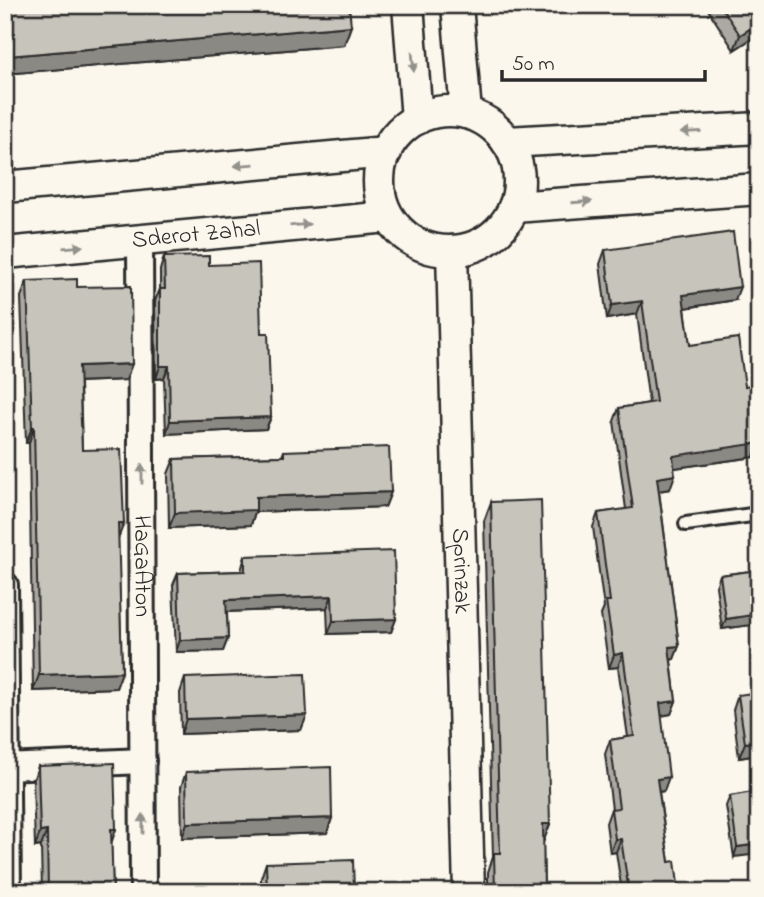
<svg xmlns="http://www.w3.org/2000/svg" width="764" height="897" font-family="'Indie Flower',sans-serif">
<rect width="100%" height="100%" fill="#fbf7ec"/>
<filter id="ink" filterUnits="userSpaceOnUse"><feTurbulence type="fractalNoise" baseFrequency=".0143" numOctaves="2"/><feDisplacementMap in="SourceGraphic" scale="14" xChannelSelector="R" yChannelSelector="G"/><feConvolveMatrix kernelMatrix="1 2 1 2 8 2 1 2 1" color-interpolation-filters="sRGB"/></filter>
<g filter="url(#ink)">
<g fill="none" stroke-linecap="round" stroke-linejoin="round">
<defs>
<polyline id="service" points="686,524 759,514"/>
<g id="minor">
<path id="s1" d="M140,240L143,892"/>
<polyline points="5,585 8,892"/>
<polyline points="5,767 143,761"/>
</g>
<g id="tertiary">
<polyline points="408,5 417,119"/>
<polyline points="457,5 466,113"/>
<circle cx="449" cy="181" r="70"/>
<polyline points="507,142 759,128"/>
<polyline points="5,187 386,152"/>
<polyline points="514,207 759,189"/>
<path id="s2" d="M452,251L469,892"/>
<path id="s3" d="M5,253L388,217"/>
</g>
</defs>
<use href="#service" stroke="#2b2b2b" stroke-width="18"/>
<use href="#minor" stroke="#2b2b2b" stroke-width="30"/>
<use href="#tertiary" stroke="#2b2b2b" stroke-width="35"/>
<use href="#service" stroke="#fbf7ec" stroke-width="12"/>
<use href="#minor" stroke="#fbf7ec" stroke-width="24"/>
<use href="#tertiary" stroke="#fbf7ec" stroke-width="30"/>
</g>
<g fill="#aba9a2" stroke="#2b2b2b" stroke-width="2">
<polygon points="5,5 351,26 344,45 5,74"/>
<polygon points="705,5 759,5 759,34 734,50"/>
<polygon points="605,250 735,300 685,308 690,345 745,386 757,447 754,457 674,468 670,489 659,491 679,646 674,659 671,660 676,701 671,714 661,716 664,791 659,792 669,862 679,892 622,892 616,852 610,853 606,823 611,809 612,809 605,754 610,740 628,737 618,667 609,668 601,615 604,608 593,527 598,513 626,509 614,421 619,408 649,403 637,314 607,319 600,264"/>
<polygon points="164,257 209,265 261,333 271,417 266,429 166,434 164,378 156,379 155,301 160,289 160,270"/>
<polygon points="27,281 77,287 126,380 80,382 82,450 118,538 122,672 116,688 33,691 29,443 26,443 21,297"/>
<polygon points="284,451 391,492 385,507 255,512 251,525 169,528 168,474 174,459 282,456"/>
<polygon points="491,502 550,824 543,842 544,892 488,892 488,872 493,857 484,521"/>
<polygon points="245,556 396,619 391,632 328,634 327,608 227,612 228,638 223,651 176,652 173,585 178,573 241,571"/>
<polygon points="759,570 759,624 722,629 716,586 720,575"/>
<polygon points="185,678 307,715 301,730 181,734 180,693"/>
<polygon points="738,695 759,755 739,758 733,710"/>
<polygon points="38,766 116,829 111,841 113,892 42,892 41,846 35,847 33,781"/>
<polygon points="186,772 332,818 327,833 182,838 181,787"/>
<polygon points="759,791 734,857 726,806 730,796"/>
<polygon points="266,863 354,892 261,892 261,878"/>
</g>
<g fill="#8b8984" stroke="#2b2b2b" stroke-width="2">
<polygon points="759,23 759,34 734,50 740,35"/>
<polygon points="351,26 344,45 5,74 5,62 8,56"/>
<polygon points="740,287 735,300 678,309 683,295"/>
<polygon points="642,301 637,314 607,319 612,305"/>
<polygon points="132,364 126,380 73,382 79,366"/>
<polygon points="160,366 169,366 164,378 156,379"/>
<polygon points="271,417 266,429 166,434 170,421"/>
<polygon points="32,427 34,427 29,443 26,443"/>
<polygon points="759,434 759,447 757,447 754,457 668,469 673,456"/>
<polygon points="675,475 670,489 652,492 657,478"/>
<polygon points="391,492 385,507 255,512 251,525 169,528 175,513 256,497"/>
<polygon points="118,523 124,523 118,539"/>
<polygon points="332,596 327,608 222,612 226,600"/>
<polygon points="759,614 759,624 722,629 726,619"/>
<polygon points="396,619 391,632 328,634 333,621"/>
<polygon points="228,638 223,651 176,652 180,640"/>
<polygon points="679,646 674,659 664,661 669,647"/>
<polygon points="623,653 618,667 609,668 614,655"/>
<polygon points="122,672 116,688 33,691 39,675"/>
<polygon points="676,701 671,714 655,717 660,703"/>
<polygon points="307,715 301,730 181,734 186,719"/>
<polygon points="759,741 759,755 739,758 745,743"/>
<polygon points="669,777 664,791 652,793 657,779"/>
<polygon points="332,818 327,833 182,838 187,823"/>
<polygon points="543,824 550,824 543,843"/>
<polygon points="111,829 116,829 111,844"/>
<polygon points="47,831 41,846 35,847 40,832"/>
<polygon points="615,839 621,839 616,852 610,853"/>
<polygon points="759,844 759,854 734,857 737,847"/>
</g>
<g fill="#c7c4bc" stroke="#2b2b2b" stroke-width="2">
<polygon points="5,5 349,5 351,26 8,56 5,26"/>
<polygon points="720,5 759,5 759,23 740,35"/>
<polygon points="733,232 740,287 683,295 690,345 738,338 745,386 759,384 759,434 758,434 759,443 673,456 675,475 657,478 679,646 669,647 676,701 660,703 669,777 657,779 669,862 675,861 679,892 629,892 621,839 615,839 611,809 619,808 610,740 634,736 623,653 614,655 606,601 610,601 598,513 633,508 619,408 656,402 642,301 612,305 605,250"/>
<polygon points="209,256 209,265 259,263 261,333 268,333 271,417 170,421 169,366 160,366 160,289 165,289 164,257"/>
<polygon points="77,279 77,287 131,286 132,364 79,366 82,450 121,449 124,523 118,523 122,672 39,675 34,427 32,427 27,281"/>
<polygon points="389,447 391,492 256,497 256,510 175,513 174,459 284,456 284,451"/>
<polygon points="541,500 550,824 543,824 544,892 495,892 494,853 500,853 491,502"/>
<polygon points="394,551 396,619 333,621 332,596 226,600 228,638 180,640 178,573 245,571 245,556"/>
<polygon points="759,570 759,614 726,619 720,575"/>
<polygon points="305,674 307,715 186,719 185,678"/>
<polygon points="759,692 759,741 745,743 738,695"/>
<polygon points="114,763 116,829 111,829 113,892 48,892 47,831 40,832 38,766"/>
<polygon points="331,767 332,818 187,823 186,772"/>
<polygon points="759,791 759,844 737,847 730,796"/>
<polygon points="353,860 354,892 267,892 266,863"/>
</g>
<defs><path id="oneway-solid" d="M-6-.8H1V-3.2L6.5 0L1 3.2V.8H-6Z" transform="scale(1.75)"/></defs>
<g fill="#93918c">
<use href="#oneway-solid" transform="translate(413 62) rotate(85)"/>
<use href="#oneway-solid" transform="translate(691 132) rotate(177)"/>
<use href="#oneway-solid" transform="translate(244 165) rotate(175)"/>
<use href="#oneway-solid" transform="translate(582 202) rotate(-4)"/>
<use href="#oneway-solid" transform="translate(300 225) rotate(-5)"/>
<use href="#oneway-solid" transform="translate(73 247) rotate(-5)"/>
<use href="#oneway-solid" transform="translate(142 474) rotate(-90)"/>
<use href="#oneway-solid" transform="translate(143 824) rotate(-90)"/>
</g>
</g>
<g text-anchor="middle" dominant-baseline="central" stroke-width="5" stroke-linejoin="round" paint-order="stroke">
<g font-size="24" fill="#2b2b2b" stroke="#fbf7ec">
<text stroke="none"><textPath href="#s3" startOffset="192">Sderot Zahal</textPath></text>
<text stroke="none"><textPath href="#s1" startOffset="326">HaGaAton</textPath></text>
<text stroke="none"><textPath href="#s2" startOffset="320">Sprinzak</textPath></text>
</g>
</g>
<rect width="764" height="897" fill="none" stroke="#fbf7ec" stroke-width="28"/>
<rect x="14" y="14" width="736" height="869" fill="none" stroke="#2b2b2b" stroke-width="2.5" filter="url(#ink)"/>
<path d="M502 70v10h203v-10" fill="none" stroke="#2b2b2b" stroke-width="3.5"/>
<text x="512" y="70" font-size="21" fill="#2b2b2b" stroke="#fbf7ec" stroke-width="5" paint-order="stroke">50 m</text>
</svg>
